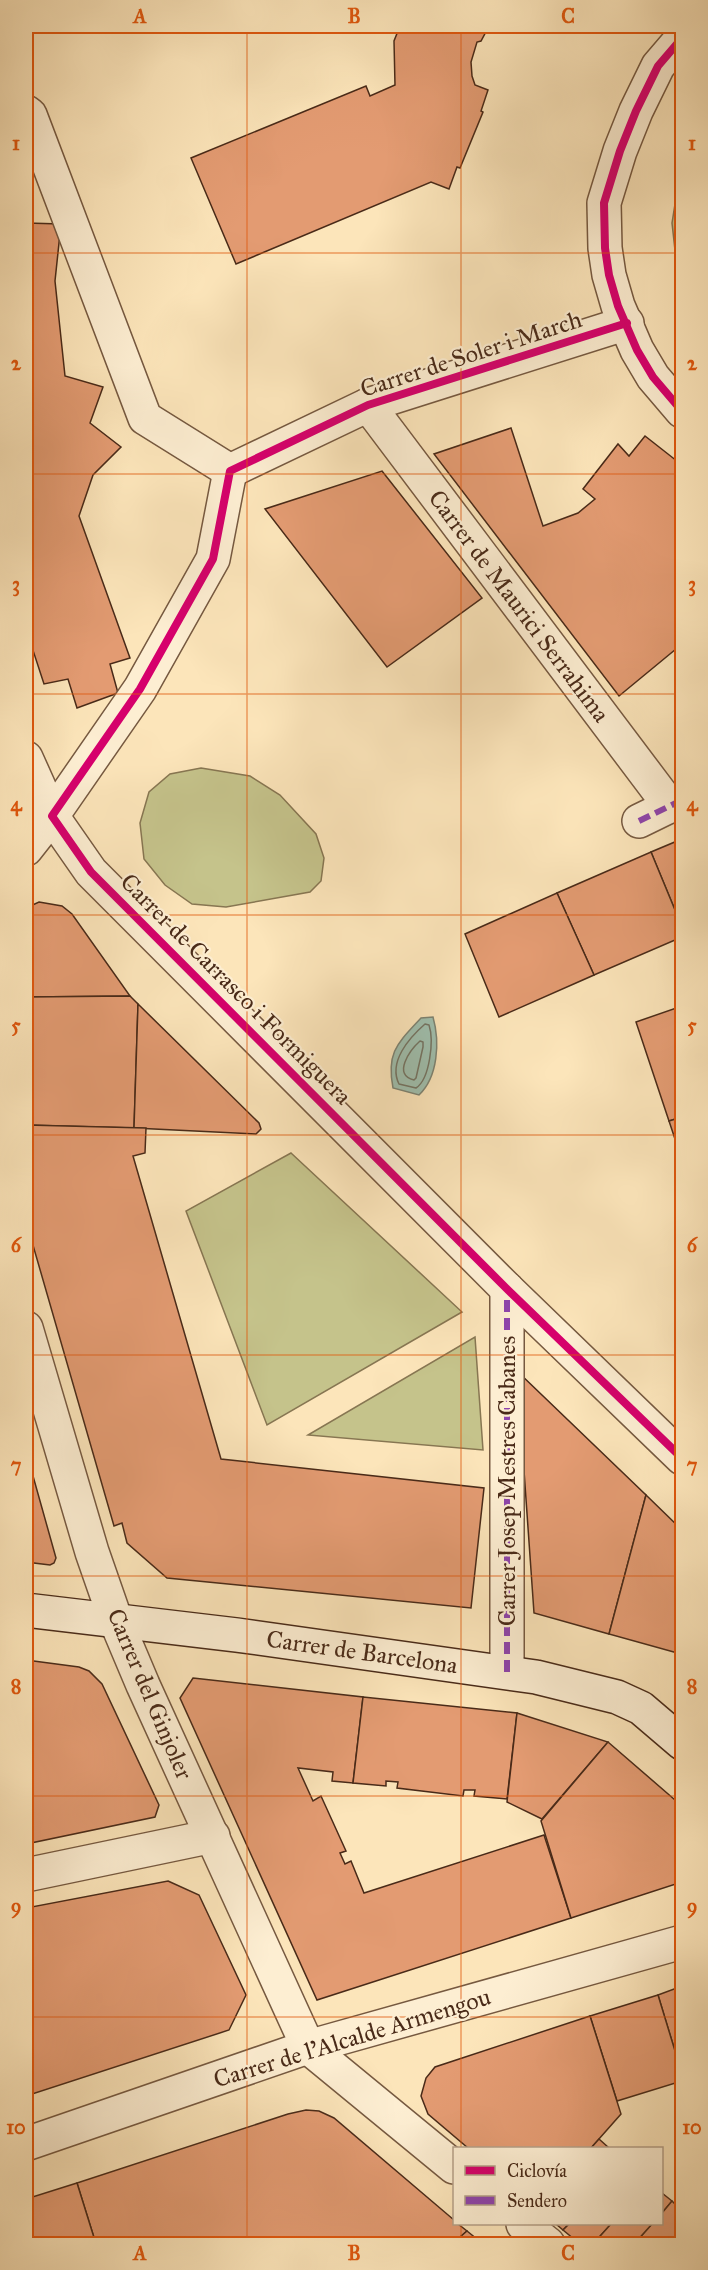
<svg xmlns="http://www.w3.org/2000/svg" width="708" height="2270" font-family="'IM FELL Great Primer',serif">
<rect width="100%" height="100%" fill="#fce5ba"/>
<filter id="stains"><feTurbulence type="fractalNoise" baseFrequency=".00333" numOctaves="4"/><feColorMatrix values="0 0 0 0 .2 0 0 0 0 .09 0 0 0 0 .02 0 0 0 .5 -.17"/></filter>
<radialGradient id="worn" r=".72"><stop offset=".6" stop-color="#630" stop-opacity="0"/><stop offset="1" stop-color="#630" stop-opacity=".3"/></radialGradient>
<g fill="#c5c38b" stroke="#877652" stroke-width="1.5">
<polygon points="682,160 682,301 680,295 672,223"/>
<polygon points="201,768 250,776 280,795 316,834 324,858 321,881 310,892 226,907 192,904 165,885 144,859 140,823 149,792 170,774"/>
<polygon points="291,1153 462,1312 267,1425 186,1211"/>
<polygon points="475,1337 483,1450 308,1435"/>
</g>
<path fill="#9fbfae" stroke="#7d8372" stroke-width="1.5" d="M433,1017C440,1042 438,1077 419,1095L393,1088C386,1052 398,1043 421,1018Z"/>
<g fill="none" stroke-linecap="round" stroke-linejoin="round">
<g stroke="#747463" stroke-width="1.5">
<path d="M425,1024L429,1025C434,1040 430,1079 416,1088L399,1084C388,1062 409,1038 425,1024Z"/>
<path d="M420,1041L423,1042V1047L416,1078L414,1080C392,1075 410,1050 420,1041Z"/>
</g>
</g>
<g fill="#e39b72" stroke="#492a18" stroke-width="1.5">
<polygon points="400,26 489,26 481,41 477,42 471,62 472,76 475,85 488,90 481,111 483,112 460,168 457,167 449,189 431,182 236,264 191,158 366,86 370,96 395,85 394,41"/>
<polygon points="26,223 61,224 55,281 65,376 103,387 90,423 121,447 93,475 79,516 130,658 110,664 118,693 77,708 68,679 44,684 26,629"/>
<polygon points="511,428 543,526 578,513 595,499 583,489 618,444 629,456 645,436 682,465 682,650 676,649 619,696 434,454"/>
<polygon points="382,471 482,598 387,667 265,509"/>
<polygon points="682,839 682,927 651,852"/>
<polygon points="651,852 682,927 682,937 594,975 557,893"/>
<polygon points="557,893 594,975 499,1017 465,934"/>
<polygon points="39,902 62,906 72,914 130,996 26,997 26,908"/>
<polygon points="130,996 138,1004 134,1128 26,1125 26,997"/>
<polygon points="138,1004 259,1123 261,1129 256,1134 134,1128"/>
<polygon points="682,1006 682,1117 669,1121 636,1022"/>
<polygon points="682,1117 682,1160 669,1121"/>
<polygon points="26,1125 146,1128 145,1153 133,1156 221,1459 484,1488 471,1608 167,1578 127,1543 122,1523 114,1526 26,1221"/>
<polygon points="517,1371 646,1495 609,1634 534,1613"/>
<polygon points="26,1451 56,1558 54,1563 50,1565 26,1562"/>
<polygon points="646,1495 682,1530 681,1654 609,1634"/>
<polygon points="26,1660 79,1667 89,1671 102,1684 159,1805 155,1817 26,1844"/>
<polygon points="193,1678 363,1697 353,1783 332,1781 333,1772 298,1768 313,1801 321,1796 346,1851 340,1853 345,1864 351,1861 364,1893 544,1835 571,1918 317,2000 180,1698"/>
<polygon points="363,1697 517,1713 507,1799 474,1796 475,1790 464,1790 463,1796 397,1788 398,1782 386,1781 386,1786 353,1783"/>
<polygon points="517,1713 608,1742 542,1819 507,1802"/>
<polygon points="608,1742 682,1806 682,1882 571,1918 541,1821"/>
<polygon points="168,1881 199,1895 246,1995 229,2030 26,2096 26,1908"/>
<polygon points="682,1986 682,2074 658,1995"/>
<polygon points="658,1995 682,2074 682,2081 617,2101 590,2016"/>
<polygon points="590,2016 621,2114 591,2148 468,2148 428,2114 421,2096 426,2078 435,2067"/>
<polygon points="306,2110 319,2111 334,2118 454,2220 454,2224 458,2224 467,2231 452,2244 96,2244 77,2183 288,2114"/>
<polygon points="599,2139 609,2148 591,2148"/>
<polygon points="77,2183 96,2244 26,2244 26,2199"/>
<polygon points="662,2193 672,2201 662,2213"/>
<polygon points="672,2201 682,2211 682,2237 676,2244 634,2244 652,2224 662,2224 662,2213"/>
<polygon points="556,2224 569,2224 563,2230"/>
<polygon points="569,2224 611,2224 593,2244 580,2244 563,2230"/>
<polygon points="611,2224 652,2224 634,2244 593,2244"/>
<polygon points="467,2231 483,2244 452,2244"/>
</g>
<g fill="none" stroke-linecap="round" stroke-linejoin="round">
<defs>
<g id="street">
<polyline points="682,38 658,66 636,111 620,151 604,203 605,248 609,275 618,306 637,350 653,377 682,411"/>
<polyline points="26,112 30,115 145,418 230,471"/>
<polyline points="368,405 670,806"/>
<polyline points="230,471 368,405 627,323"/>
<polyline points="26,758 52,816 91,872 507,1289 682,1458"/>
<polyline points="639,821 682,800"/>
<polyline points="26,849 52,816 140,689 213,559 230,471"/>
<polyline points="26,1328 92,1552 116,1621 143,1685 308,2047 454,2167"/>
<polyline points="507,1672 507,1289"/>
<polyline points="26,1875 213,1836"/>
<polyline points="26,2144 308,2047 682,1942"/>
<polyline points="523,2224 548,2244"/>
</g>
<polyline id="secondary" points="26,1610 237,1635 536,1677 617,1697 641,1708 682,1743"/>
</defs>
<use href="#street" stroke="#765940" stroke-width="36"/>
<use href="#secondary" stroke="#492a18" stroke-width="36"/>
<use href="#street" stroke="#fdeed2" stroke-width="33"/>
<use href="#secondary" stroke="#fdeed2" stroke-width="33"/>
<g stroke="#8e44ad" stroke-width="6" stroke-dasharray="12 6" stroke-linecap="butt">
<polyline points="639,821 682,800"/>
<polyline points="507,1672 507,1289"/>
</g>
<defs>
<g id="cycleway">
<polyline points="682,38 658,66 636,111 620,151 604,203 605,248 609,275 618,306 637,350 653,377 682,411"/>
<polyline points="627,323 368,405 230,471 213,559 140,689 52,816 91,872 507,1289 682,1458"/>
</g>
</defs>
<use href="#cycleway" stroke="#fdeed2" stroke-width="11"/>
<use href="#cycleway" stroke="#d6006c" stroke-width="8"/>
</g>
<path fill="none" stroke="#e0570d" stroke-width="1.5" stroke-opacity="0.55" d="M247,26V2244M461,26V2148M26,253H682M26,474H682M26,694H682M26,915H682M26,1135H682M26,1355H682M26,1576H682M26,1796H682M26,2017H682M461,2224V2244"/>
<g text-anchor="middle" dominant-baseline="central" stroke-width="4.5" stroke-linejoin="round" paint-order="stroke">
<g font-size="24" fill="#492a18" stroke="#fdeed2">
<text transform="translate(471 354) rotate(-18)">Carrer de Soler i March</text>
<text transform="translate(519 606) rotate(53)">Carrer de Maurici Serrahima</text>
<text transform="translate(236 989) rotate(45)">Carrer de Carrasco i Formiguera</text>
<text transform="translate(507 1481) rotate(-90)">Carrer Josep Mestres Cabanes</text>
<text transform="translate(362 1652) rotate(8)">Carrer de Barcelona</text>
<text transform="translate(150 1694) rotate(67)">Carrer del Ginjoler</text>
<text transform="translate(352 2038) rotate(-17)">Carrer de l'Alcalde Armengou</text>
</g>
</g>
<rect width="708" height="2270" fill="none" stroke="#fce5ba" stroke-width="66"/>
<rect x="453" y="2147" width="210" height="78" fill="#fdeed2" stroke="#b5a088" stroke-width="1.5"/>
<rect x="465" y="2166" width="30" height="9" fill="#d6006c" stroke="#b5a088" stroke-width="1.5"/>
<text x="507" y="2177" font-size="18" fill="#492a18">Ciclovía</text>
<rect x="465" y="2196" width="30" height="9" fill="#8e44ad" stroke="#b5a088" stroke-width="1.5"/>
<text x="507" y="2207" font-size="18" fill="#492a18">Sendero</text>
<rect x="33" y="33" width="642" height="2204" fill="none" stroke="#e0570d" stroke-width="2"/>
<g font-size="20" text-anchor="middle" font-weight="bold" fill="#e0570d">
<text x="140" y="23">A</text>
<text x="354" y="23">B</text>
<text x="568" y="23">C</text>
<text x="16" y="150">1</text>
<text x="692" y="150">1</text>
<text x="16" y="370">2</text>
<text x="692" y="370">2</text>
<text x="16" y="591">3</text>
<text x="692" y="591">3</text>
<text x="16" y="811">4</text>
<text x="692" y="811">4</text>
<text x="16" y="1032">5</text>
<text x="692" y="1032">5</text>
<text x="16" y="1252">6</text>
<text x="692" y="1252">6</text>
<text x="16" y="1472">7</text>
<text x="692" y="1472">7</text>
<text x="16" y="1693">8</text>
<text x="692" y="1693">8</text>
<text x="16" y="1913">9</text>
<text x="692" y="1913">9</text>
<text x="16" y="2134">10</text>
<text x="692" y="2134">10</text>
<text x="140" y="2260">A</text>
<text x="354" y="2260">B</text>
<text x="568" y="2260">C</text>
</g>
<rect width="100%" height="100%" filter="url(#stains)"/>
<rect width="100%" height="100%" fill="url(#worn)"/>
</svg>
